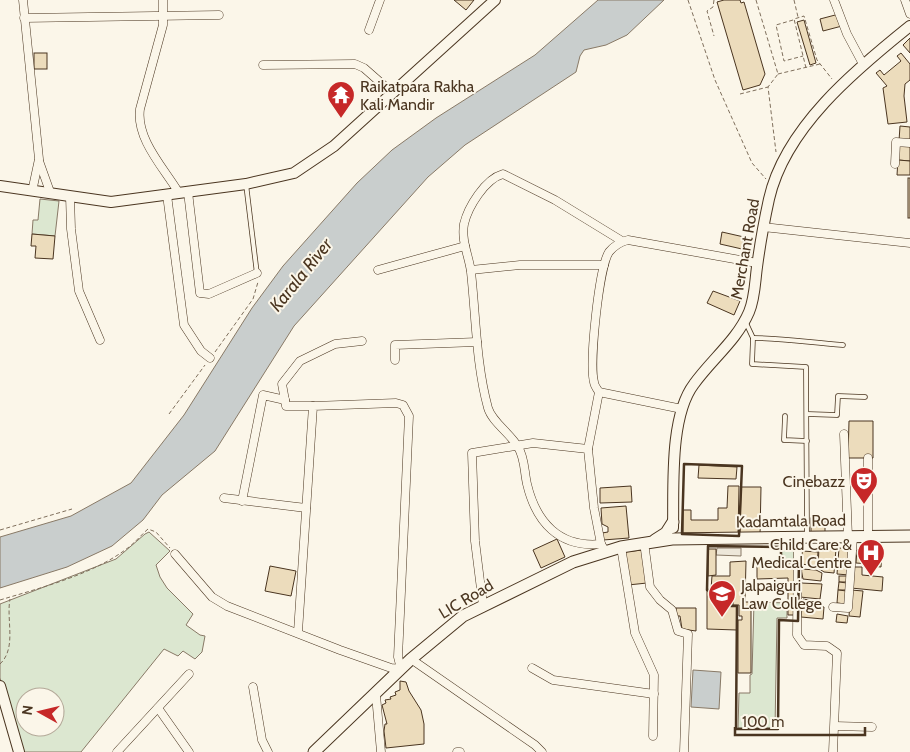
<svg xmlns="http://www.w3.org/2000/svg" width="910" height="752" font-family="Cabin,sans-serif">
<rect width="100%" height="100%" fill="#fbf6e9"/>
<g fill="#dce7d0" stroke="#887966" fill-rule="evenodd">
<polygon points="40,199 59,201 55,236 32,234 33,220 38,220"/>
<path d="M149,532L170,551L156,565L160,577L167,588L193,614L186,625L200,635L205,636L202,652L195,659L183,651L178,656L164,649L81,752H22L0,678V604L116,559L145,534ZM25,697H55V727H25Z"/>
<polygon points="781,547 791,547 799,555 799,561 781,561"/>
<polygon points="754,602 787,603 787,618 777,618 775,728 738,728 739,693 750,693 750,675 752,674"/>
</g>
<polygon fill="#ede7d9" stroke="#887966" points="717,548 741,548 741,556 716,555"/>
<g fill="#c9cecd" stroke="#887966">
<polygon points="598,0 664,0 627,35 606,45 584,50 580,56 576,72 465,145 428,177 294,326 215,451 162,495 143,520 112,546 67,567 0,588 0,537 71,516 131,483 184,415 252,308 283,266 357,183 392,150 436,118 535,55"/>
<polygon points="693,670 721,672 719,709 691,707"/>
</g>
<g fill="#ecdcbc" stroke="#4a3520">
<polygon points="454,0 474,0 466,10"/>
<polygon points="724,0 740,0 741,3 744,2 765,74 760,85 743,90 717,2"/>
<polygon points="839,14 842,26 823,31 820,19"/>
<polygon points="804,20 816,63 810,65 797,22"/>
<polygon points="910,38 910,53 903,45"/>
<rect x="34" y="53" width="13" height="16"/>
<polygon points="901,53 910,64 910,80 905,84 904,96 907,122 888,124 883,88 887,86 876,73 880,70 884,75 901,61 897,56"/>
<polygon points="900,126 910,127 910,141 899,141"/>
<polygon points="898,145 910,146 910,161 898,160"/>
<polygon points="898,160 910,161 910,175 897,175"/>
<rect x="908" y="178" width="2" height="40"/>
<polygon points="722,232 744,237 742,249 720,244"/>
<polygon points="32,234 55,236 53,259 35,258 36,246 31,246"/>
<polygon points="713,291 740,301 734,315 707,303"/>
<polygon points="849,421 873,421 873,458 848,458"/>
<polygon points="699,465 737,467 736,479 698,478"/>
<polygon points="631,486 632,502 600,503 600,488"/>
<polygon points="728,486 739,486 738,534 683,533 683,510 691,510 691,520 718,520 718,508 727,508"/>
<polygon points="741,487 761,487 760,535 740,534"/>
<polygon points="626,506 629,538 603,540 602,533 608,532 608,527 602,524 601,508"/>
<rect x="811" y="518" width="14" height="14"/>
<polygon points="557,539 565,557 541,568 533,550"/>
<polygon points="819,547 836,549 834,573 824,572 818,568"/>
<polygon points="873,547 882,548 881,567 871,566"/>
<polygon points="839,548 851,549 849,575 837,574"/>
<polygon points="708,549 716,549 716,575 708,576"/>
<polygon points="642,550 647,583 628,585 624,552"/>
<polygon points="857,550 871,551 870,564 856,563"/>
<polygon points="802,551 818,552 817,566 801,564"/>
<polygon points="746,561 745,602 751,602 751,673 738,673 738,620 742,620 742,616 739,616 739,605 733,605 733,589 711,589 712,576 730,576 730,562"/>
<polygon points="757,563 798,563 798,615 788,615 788,578 757,579"/>
<polygon points="270,566 296,571 291,596 265,591"/>
<polygon points="853,567 862,567 862,575 883,577 882,591 851,588"/>
<polygon points="801,569 816,570 822,573 821,581 803,579"/>
<rect x="839" y="576" width="9" height="6"/>
<polygon points="839,582 847,583 847,590 838,590"/>
<polygon points="801,583 822,584 820,599 800,597"/>
<polygon points="838,590 847,591 846,604 837,603"/>
<polygon points="851,590 863,591 860,617 849,616"/>
<polygon points="707,591 731,591 731,606 737,606 737,630 707,629"/>
<polygon points="803,599 810,600 810,605 824,607 823,619 801,617"/>
<polygon points="676,608 696,608 696,631 682,629 680,616 676,616"/>
<polygon points="837,614 848,616 847,623 836,622"/>
<polygon points="400,681 406,682 409,691 421,710 424,724 424,744 386,748 384,731 385,724 387,724 382,705 386,703 385,700 391,699 390,697 396,695 395,692 400,690"/>
</g>
<g fill="none" stroke-linecap="round" stroke-linejoin="round">
<defs>
<g id="service">
<polyline points="246,184 257,274"/>
<polyline points="746,323 753,338 752,364 806,367 807,535"/>
<path d="M753,338C783,338 812,343 843,345"/>
<polyline points="807,414 837,415 838,396 865,397"/>
<polyline points="785,416 784,440 807,441"/>
</g>
<g id="minor">
<polyline points="23,0 39,159 33,187"/>
<path d="M163,0V25L140,109C136,138 162,166 177,190"/>
<polyline points="834,0 847,34 863,64"/>
<polyline points="905,0 910,14"/>
<polyline points="24,18 219,15"/>
<polyline points="369,30 380,0"/>
<polyline points="263,65 355,64 364,68 389,90"/>
<polyline points="39,161 49,189"/>
<polyline points="895,164 896,142 910,143"/>
<polyline points="188,192 200,293 209,294 257,273"/>
<polyline points="167,195 184,325 201,351 210,358"/>
<polyline points="70,196 71,229 79,291 100,340"/>
<polyline points="763,227 910,243"/>
<polyline points="378,270 465,246"/>
<polyline points="471,270 520,265 604,265"/>
<polyline points="395,360 395,345 477,342"/>
<polyline points="313,406 286,406 282,384 300,361 335,344 362,341"/>
<path d="M682,409L599,392C597,389 594,385 594,382C589,363 599,267 609,252C614,246 620,242 628,240L757,263"/>
<polyline points="844,434 848,537"/>
<polyline points="588,449 599,392"/>
<polyline points="224,498 306,508"/>
<polyline points="242,501 263,395 285,400"/>
<polyline points="868,536 868,458"/>
<polyline points="798,537 797,635 804,645 827,646 837,653 833,752"/>
<polyline points="644,542 650,587 660,600 672,610 678,631 688,634 684,752"/>
<polyline points="621,547 635,633 654,675 653,736"/>
<path d="M605,551L601,544C559,548 536,522 527,484C524,471 525,458 518,447C511,434 492,422 488,408C476,364 476,317 471,272C469,256 461,241 464,224C468,207 485,179 503,174L555,200L622,241"/>
<polyline points="175,554 212,597 227,606 340,650 391,668 401,669 398,657 409,416 403,405 396,403 313,406 298,632"/>
<polyline points="483,605 475,541 472,453 533,443 588,449 594,508 601,544"/>
<polyline points="833,607 848,608 853,537"/>
<polyline points="411,659 535,745 542,752"/>
<polyline points="532,668 553,680 654,694"/>
<polyline points="253,687 262,740 268,752"/>
<polyline points="376,695 381,752"/>
<polyline points="158,708 189,752"/>
<polyline points="835,726 872,727"/>
<polyline points="117,752 189,674"/>
<polyline points="457,752 460,752"/>
</g>
<g id="tertiary">
<polyline points="0,186 111,202 246,184 294,173 334,146 495,0"/>
<path d="M673,528C674,488 669,417 694,384C712,359 737,340 749,312C755,298 755,281 757,267C760,244 764,222 769,199C785,128 855,70 910,26"/>
<polyline points="0,686 19,752"/>
</g>
<g id="secondary">
<polyline points="655,540 666,533 673,522"/>
<polyline points="314,752 411,659 463,616 573,562 621,547 672,539 910,536"/>
</g>
</defs>
<use href="#service" stroke="#4a3520" stroke-width="5.5"/>
<use href="#minor" stroke="#4a3520" stroke-width="9"/>
<use href="#tertiary" stroke="#4a3520" stroke-width="12"/>
<use href="#secondary" stroke="#4a3520" stroke-width="13"/>
<g stroke="#7f6f5c" stroke-width="1" stroke-dasharray="4 2.5" stroke-linecap="butt">
<polyline points="688,0 715,80 752,163 766,179"/>
<polyline points="714,0 713,7 707,11 714,36"/>
<polyline points="756,0 778,74 768,87 776,152"/>
<polyline points="794,0 798,17"/>
<polyline points="793,20 776,25 784,61 803,56"/>
<polyline points="806,68 794,19 804,16 817,60 832,79"/>
<polyline points="778,74 820,64"/>
<polyline points="740,94 768,87"/>
<polyline points="215,352 253,299 258,282"/>
<polyline points="169,414 205,365"/>
<polyline points="0,530 72,509"/>
<path d="M0,600C40,588 91,575 125,550C134,544 140,536 148,529L156,532L170,548"/>
<path d="M0,664C17,648 6,620 10,599"/>
</g>
<use href="#service" stroke="#fbf6e9" stroke-width="4"/>
<use href="#minor" stroke="#fbf6e9" stroke-width="8"/>
<use href="#tertiary" stroke="#fbf6e9" stroke-width="10"/>
<use href="#secondary" stroke="#fbf6e9" stroke-width="11"/>
<g stroke="#4a3520" stroke-width="2.5">
<polygon points="684,464 742,466 739,536 682,534"/>
<polygon points="708,546 781,547 781,561 799,561 798,621 779,620 778,729 736,729 737,606 731,606 732,590 707,590"/>
</g>
</g>
<defs>
<symbol id="temple-pin" viewBox="-11 -11 22 30"><path d="M0 17L-7.5 6A9.5 9.5 0 1 1 7.5 6Z" fill="#c62828" stroke="#fbf6e9"/><path d="M0-6L5-2H3V0L6.5 2.5H4V6H1.5V3h-3V6H-4V2.5H-6.5L-3 0V-2H-5Z" fill="#fff"/></symbol>
<symbol id="theatre-pin" viewBox="-11 -11 22 30"><path d="M0 17L-7.5 6A9.5 9.5 0 1 1 7.5 6Z" fill="#c62828" stroke="#fbf6e9"/><path d="M-5-5.5Q0-4 5-5.5V0Q5 5 0 6Q-5 5-5 0ZM-3.3-2.5H-1v1.5H-3.3ZM1-2.5H3.3v1.5H1ZM-2.8 1Q0 5.5 2.8 1Z" fill="#fff"/></symbol>
<symbol id="hospital-pin" viewBox="-11 -11 22 30"><path d="M0 17L-7.5 6A9.5 9.5 0 1 1 7.5 6Z" fill="#c62828" stroke="#fbf6e9"/><path d="M-5-5h3v3.5h4V-5h3V5h-3V1.5h-4V5h-3Z" fill="#fff"/></symbol>
<symbol id="university-pin" viewBox="-11 -11 22 30"><path d="M0 17L-7.5 6A9.5 9.5 0 1 1 7.5 6Z" fill="#c62828" stroke="#fbf6e9"/><path d="M0-5L7-2L0 1L-7-2ZM-4 1L0 2.5L4 1V4Q0 6-4 4Z" fill="#fff"/></symbol>
</defs>
<g fill-rule="evenodd">
<use href="#temple-pin" x="325" y="79" width="32" height="43"/>
<use href="#theatre-pin" x="848" y="465" width="32" height="43"/>
<use href="#hospital-pin" x="855" y="537" width="32" height="43"/>
<use href="#university-pin" x="706" y="578" width="32" height="43"/>
</g>
<g text-anchor="middle" dominant-baseline="central" stroke-width="4" stroke-linejoin="round" paint-order="stroke">
<g font-size="16" fill="#4a3520" stroke="#fbf6e9" text-anchor="start">
<text x="360" y="86">Raikatpara Rakha<tspan x="360" dy="18">Kali Mandir</tspan></text>
<text x="845" y="481" text-anchor="end">Cinebazz</text>
<text x="852" y="544" text-anchor="end">Child Care &amp;<tspan x="852" dy="18">Medical Centre</tspan></text>
<text x="741" y="585">Jalpaiguri<tspan x="741" dy="18">Law College</tspan></text>
</g>
<g font-size="16" fill="#4a3520" stroke="#fbf6e9">
<text transform="translate(745 249) rotate(-80)">Merchant Road</text>
<text transform="translate(791 521) rotate(-1)">Kadamtala Road</text>
<text transform="translate(466 599) rotate(-31)">LIC Road</text>
</g>
<g font-size="18" font-style="italic" fill="#4a3520" stroke="#fbf6e9">
<text transform="translate(301 275) rotate(-51)">Karala River</text>
</g>
</g>
<g transform="translate(40 712) rotate(278)"><circle r="24" fill="#fbf6e9" stroke="#b4a999"/>
<path d="M0-4L9 19L0 12L-9 19Z" fill="#c62828"/>
<text y="-8" font-size="14" font-weight="bold" text-anchor="middle" fill="#4a3520">N</text>
</g>
<path d="M735 727v8h130v-8" fill="none" stroke="#4a3520" stroke-width="2.5"/>
<text x="742" y="727" font-size="15" fill="#4a3520" stroke="#fbf6e9" stroke-width="4" paint-order="stroke">100 m</text>
</svg>
